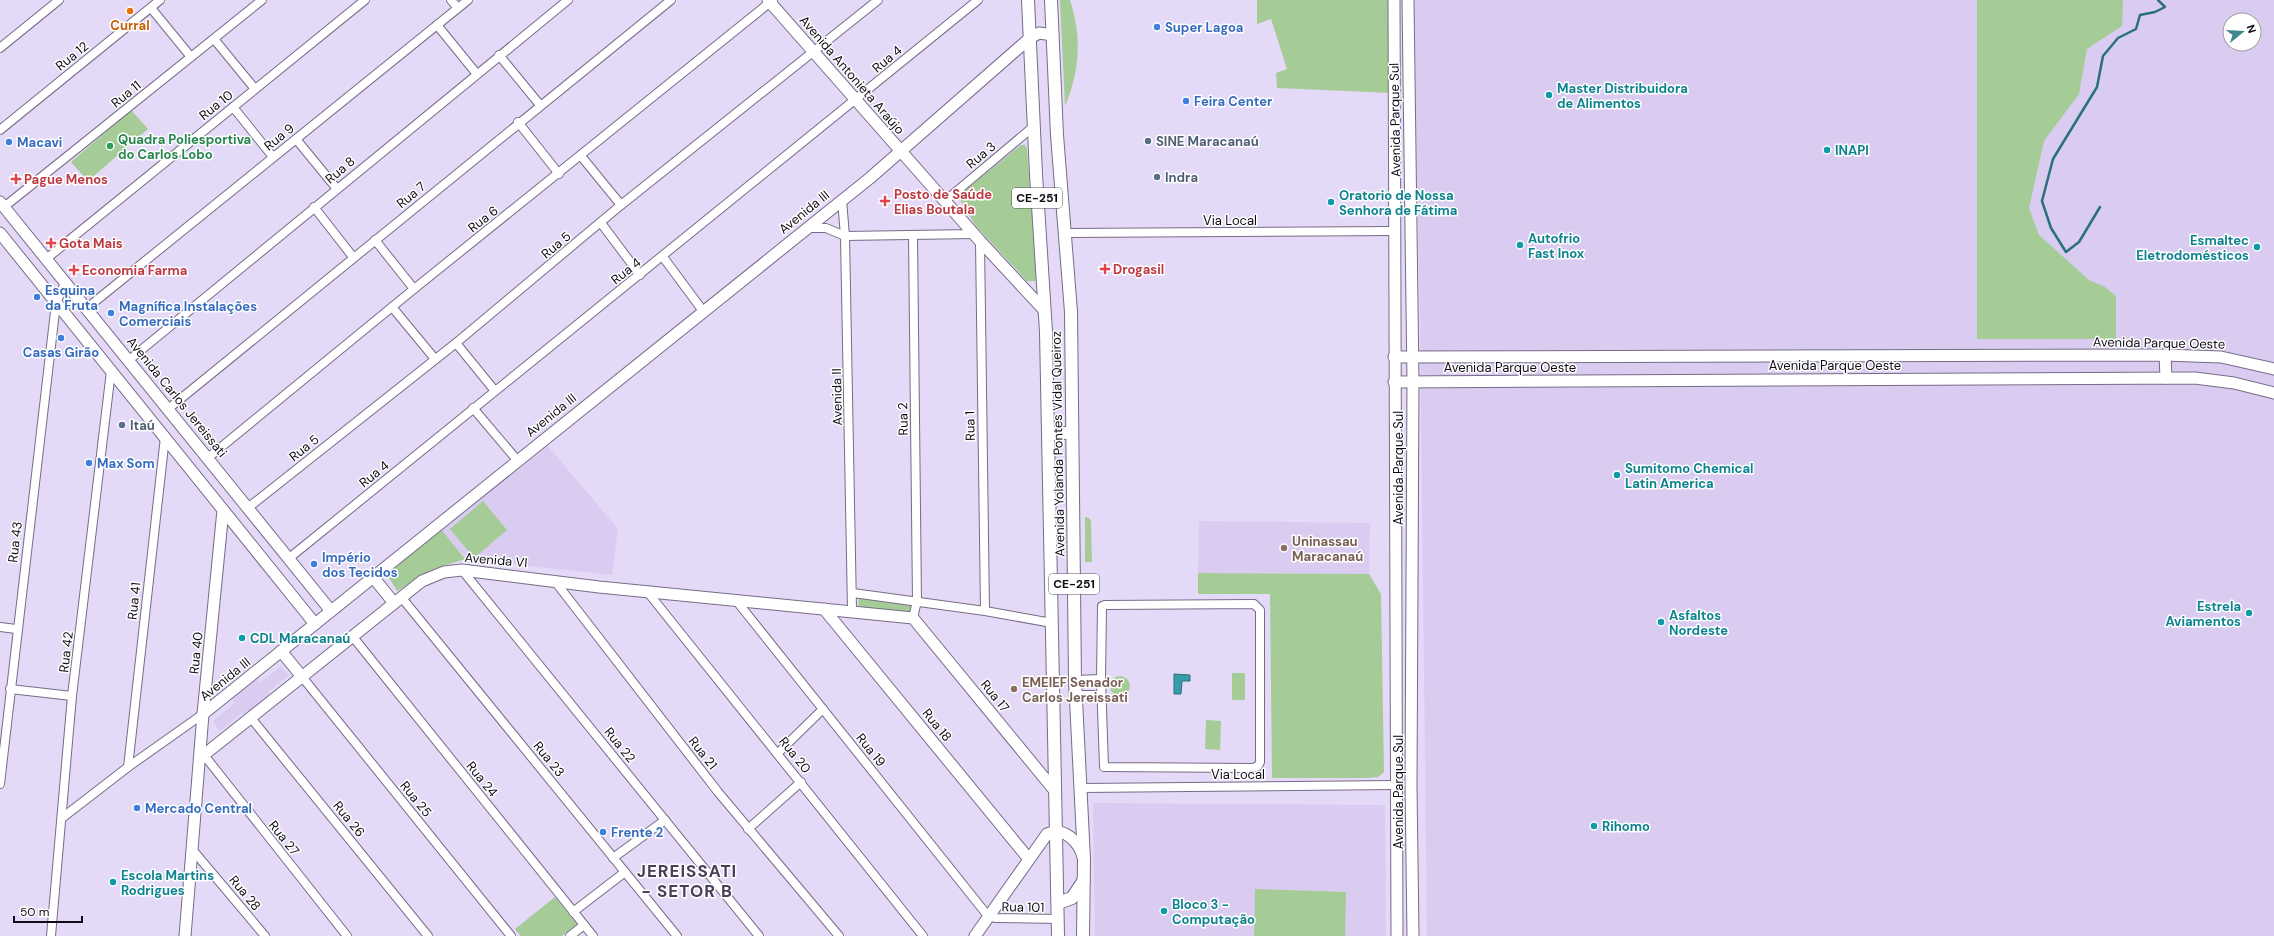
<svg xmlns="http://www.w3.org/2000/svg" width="2274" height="936" font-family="'DM Sans',sans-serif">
<rect width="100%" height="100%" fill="#e4d9f7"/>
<g fill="#daccf1" fill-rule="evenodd">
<path d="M1413,0H2274V936H1427L1420,317ZM2230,20H2254V44H2230Z"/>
<polygon points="548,446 618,529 612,575 465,559 441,530"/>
<polygon points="1199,521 1370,523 1369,574 1198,573"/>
<polygon points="281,666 289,675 268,692 271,696 247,716 242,713 220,731 213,721 235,703 232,699 257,679 260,683"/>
<polygon points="1093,803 1385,805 1386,936 1095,936"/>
</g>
<g fill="#a5cc97">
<path d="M1060,0H1070C1082,38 1080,69 1065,106Z"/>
<polygon points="1257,0 1392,0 1392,93 1277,88 1276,73 1287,69 1271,19 1257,24"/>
<polygon points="1977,0 2123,0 2122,26 2087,49 2079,94 2044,141 2029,208 2039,235 2089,280 2105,287 2116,296 2116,339 1977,339"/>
<polygon points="131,110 148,129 88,181 71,162"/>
<polygon points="1021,145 1025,145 1027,149 1037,277 1036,281 1027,281 975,225 958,196"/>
<polygon points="483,501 507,530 474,558 450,529"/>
<polygon points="1085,517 1089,518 1091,521 1092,562 1085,562"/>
<polygon points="440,528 465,559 434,569 397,591 388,576 388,569"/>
<polygon points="1198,573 1369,574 1381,594 1384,772 1378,777 1366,778 1272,778 1270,594 1198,594"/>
<polygon points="859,596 912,605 910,614 858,609"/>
<rect x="1232" y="673" width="13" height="27"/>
<circle cx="1120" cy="686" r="10"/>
<polygon points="1206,720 1221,721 1220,750 1205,749"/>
<polygon points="1255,889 1346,892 1345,936 1254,936"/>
<polygon points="555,897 577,924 562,936 521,936 515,929"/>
</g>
<polygon fill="#379caa" stroke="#2b707d" points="1174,674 1190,675 1190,681 1182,681 1181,694 1174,694"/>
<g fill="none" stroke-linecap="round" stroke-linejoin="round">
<polyline stroke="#2b707d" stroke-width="2.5" points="2100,207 2079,242 2066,252 2051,228 2042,201 2053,159 2097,87 2103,56 2118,38 2136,29 2140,15 2155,12 2165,7 2158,0"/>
<defs>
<g id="street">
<polyline points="451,0 458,8"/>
<polyline points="151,8 191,57"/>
<polyline points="437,25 476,73"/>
<polyline points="214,39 255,89"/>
<polyline points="0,48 59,0"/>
<polyline points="499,55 540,105"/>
<polyline points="233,107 273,157"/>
<polyline points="518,122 559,174"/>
<polyline points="0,130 160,0"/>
<polyline points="296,139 337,189"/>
<polyline points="581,156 621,205"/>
<polyline points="842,200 845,236 852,610"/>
<polyline points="945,201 1033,127"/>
<polyline points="4,207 262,0"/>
<polyline points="314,207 353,257"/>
<polyline points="601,223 640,275"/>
<polyline points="807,228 826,228 845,236 974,234"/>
<polyline points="1066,233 1395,231"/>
<polyline points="913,236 917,601 913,618"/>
<polyline points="375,240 414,289"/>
<polyline points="980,241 985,611"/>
<polyline points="663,257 703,311"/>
<polyline points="46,259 365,0"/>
<polyline points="392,307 435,359"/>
<polyline points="87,308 468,0"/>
<polyline points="456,343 495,391"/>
<polyline points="129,360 568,0"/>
<polyline points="473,408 517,460"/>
<polyline points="168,409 671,0"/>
<polyline points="209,457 414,289 773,0"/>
<polyline points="249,507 456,343 621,205 878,0"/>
<polyline points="288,559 978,0"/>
<polyline points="462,570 759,936"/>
<polyline points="554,580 718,792 839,936"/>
<polyline points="646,590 923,936"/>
<polyline points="853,593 985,611 1052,623"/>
<polyline points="402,598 677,936"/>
<polyline points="735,599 988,916 995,918 1058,919"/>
<polygon points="1254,604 1260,610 1260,762 1258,766 1253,768 1104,767 1101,679 1102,606 1105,605"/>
<polyline points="0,627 16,629"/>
<polyline points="353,637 593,936"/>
<polyline points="303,678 511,936"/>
<polyline points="1075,680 1101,679"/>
<polyline points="10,689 72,696"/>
<polyline points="1076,695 1101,695"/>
<polyline points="251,718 428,936"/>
<polyline points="778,753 823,709"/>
<polyline points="204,755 347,936"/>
<polyline points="128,767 165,437"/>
<polyline points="0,784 56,303 65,283"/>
<polyline points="1081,788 1395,785"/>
<polyline points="62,818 128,767 203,714"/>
<polyline points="748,829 801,782"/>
<polyline points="191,848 265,936"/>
<polyline points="613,858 665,820"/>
<polyline points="573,912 625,872"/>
<polyline points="51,936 72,696 111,371"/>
<polyline points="570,936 584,925"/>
</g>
<g id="secondary">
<polyline points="768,0 980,241 1044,310"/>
<polyline points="1394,0 1397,936"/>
<polyline points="1408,0 1413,382 1411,785 1413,936"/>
<polyline points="0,202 331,611"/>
<polyline points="0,233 315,624"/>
<polyline points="2165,355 2166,378"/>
<polyline points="1394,357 2165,355 2221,357 2274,369"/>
<polyline points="1394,382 2195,378 2234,383 2274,393"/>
<polyline points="373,577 394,603"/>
<polyline points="824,609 1028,858"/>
<polyline points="281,651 303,678"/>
<polyline points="203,714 870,178 1030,38 1039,33 1053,35"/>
<polyline points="200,758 422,581 444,572 462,570 599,587 913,618 1055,791"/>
<polyline points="185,936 203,714 223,510"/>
<path d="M975,936L1047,834C1064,826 1079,842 1083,857"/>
</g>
<g id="primary">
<polyline points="1028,0 1036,174 1046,332 1058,936"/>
<polyline points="1051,0 1057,135 1071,312 1075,680 1084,859 1083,936"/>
<polyline points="1048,433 1071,433"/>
<polyline points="1058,903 1072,898 1084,880"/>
</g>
</defs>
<use href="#street" stroke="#776c87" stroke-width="10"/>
<use href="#secondary" stroke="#776c87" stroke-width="13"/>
<use href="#primary" stroke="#776c87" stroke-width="14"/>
<use href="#street" stroke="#fff" stroke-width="8"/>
<use href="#secondary" stroke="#fff" stroke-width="11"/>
<use href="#primary" stroke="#fff" stroke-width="12"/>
</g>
<circle fill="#e8710a" stroke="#fff" stroke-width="1.5" cx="130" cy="11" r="4"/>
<g fill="#3f7fe0" stroke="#fff" stroke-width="1.5">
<circle cx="1157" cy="27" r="4"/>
<circle cx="1186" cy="101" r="4"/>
<circle cx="9" cy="142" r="4"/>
<circle cx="37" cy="297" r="4"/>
<circle cx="111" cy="313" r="4"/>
<circle cx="61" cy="338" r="4"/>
<circle cx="89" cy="463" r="4"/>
<circle cx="314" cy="564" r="4"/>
<circle cx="137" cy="808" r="4"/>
<circle cx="603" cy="832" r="4"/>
</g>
<g fill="#0f9aa8" stroke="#fff" stroke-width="1.5">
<circle cx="1549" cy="95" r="4"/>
<circle cx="1827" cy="150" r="4"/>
<circle cx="1331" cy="202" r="4"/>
<circle cx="1520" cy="245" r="4"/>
<circle cx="2257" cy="247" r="4"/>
<circle cx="1617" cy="475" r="4"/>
<circle cx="2249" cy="613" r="4"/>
<circle cx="1661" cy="622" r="4"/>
<circle cx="242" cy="638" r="4"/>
<circle cx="1594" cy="826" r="4"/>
<circle cx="113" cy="882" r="4"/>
<circle cx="1164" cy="911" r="4"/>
</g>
<g fill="#5c6f8a" stroke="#fff" stroke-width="1.5">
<circle cx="1148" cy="141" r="4"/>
<circle cx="1157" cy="177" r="4"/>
<circle cx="122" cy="425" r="4"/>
</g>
<circle fill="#2e9e5b" stroke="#fff" stroke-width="1.5" cx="110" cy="146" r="4"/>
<g fill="#e0444e" stroke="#fff" stroke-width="1.5">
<path d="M14 173h4v4h4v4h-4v4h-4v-4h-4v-4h4z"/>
<path d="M883 195h4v4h4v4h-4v4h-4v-4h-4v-4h4z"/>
<path d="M49 237h4v4h4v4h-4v4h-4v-4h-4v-4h4z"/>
<path d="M1103 263h4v4h4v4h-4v4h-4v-4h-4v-4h4z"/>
<path d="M72 264h4v4h4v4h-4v4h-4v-4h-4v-4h4z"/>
</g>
<g fill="#8d6e63" stroke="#fff" stroke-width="1.5">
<circle cx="1284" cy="548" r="4"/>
<circle cx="1014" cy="689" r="4"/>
</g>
<g text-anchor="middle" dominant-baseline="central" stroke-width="3" stroke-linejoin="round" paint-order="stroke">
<g fill="#fff" stroke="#57545b" stroke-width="1">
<rect x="1012" y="188" width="50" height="20" rx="3"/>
<rect x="1049" y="574" width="50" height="20" rx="3"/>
</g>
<g font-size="12" font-weight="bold" fill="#0f0b15">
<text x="1037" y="198">CE-251</text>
<text x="1074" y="584">CE-251</text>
</g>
<g font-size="13" font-weight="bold" fill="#c56008" stroke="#fff">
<text x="130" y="25">Curral</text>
</g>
<g font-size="13" font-weight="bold" fill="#366cbe" stroke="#fff" text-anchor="start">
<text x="1165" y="27">Super Lagoa</text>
<text x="1194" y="101">Feira Center</text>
<text x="17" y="142">Macavi</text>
<text x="45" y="290">Esquina<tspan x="45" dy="15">da Fruta</tspan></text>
<text x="119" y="306">Magnífica Instalações<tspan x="119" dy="15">Comerciais</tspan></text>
<text x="61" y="352" text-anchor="middle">Casas Girão</text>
<text x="97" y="463">Max Som</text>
<text x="322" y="557">Império<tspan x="322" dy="15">dos Tecidos</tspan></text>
<text x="145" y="808">Mercado Central</text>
<text x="611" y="832">Frente 2</text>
</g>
<g font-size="13" fill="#0f0b15" stroke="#fff">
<text transform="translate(72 56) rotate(-39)">Rua 12</text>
<text transform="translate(887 59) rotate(-40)">Rua 4</text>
<text transform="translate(852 75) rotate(49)">Avenida Antonieta Araújo</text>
<text transform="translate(126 94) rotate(-39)">Rua 11</text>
<text transform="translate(216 105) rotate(-39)">Rua 10</text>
<text transform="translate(1395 120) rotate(-91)">Avenida Parque Sul</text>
<text transform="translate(279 137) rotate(-39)">Rua 9</text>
<text transform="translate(981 155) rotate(-40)">Rua 3</text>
<text transform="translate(340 170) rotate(-40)">Rua 8</text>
<text transform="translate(411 195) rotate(-39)">Rua 7</text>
<text transform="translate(804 212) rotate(-39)">Avenida III</text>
<text transform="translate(483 219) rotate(-38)">Rua 6</text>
<text x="1230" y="220">Via Local</text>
<text transform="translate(556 245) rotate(-40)">Rua 5</text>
<text transform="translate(626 271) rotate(-38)">Rua 4</text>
<text transform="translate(2159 343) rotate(1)">Avenida Parque Oeste</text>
<text x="1835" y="365">Avenida Parque Oeste</text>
<text x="1510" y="367">Avenida Parque Oeste</text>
<text transform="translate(177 397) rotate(51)">Avenida Carlos Jereissati</text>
<text transform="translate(837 397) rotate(-91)">Avenida II</text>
<text transform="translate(551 415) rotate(-39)">Avenida III</text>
<text transform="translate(903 419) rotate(-91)">Rua 2</text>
<text transform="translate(970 426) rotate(-91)">Rua 1</text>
<text transform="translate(1058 444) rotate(-91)">Avenida Yolanda Pontes Vidal Queiroz</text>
<text transform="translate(304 448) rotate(-39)">Rua 5</text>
<text transform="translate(1398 468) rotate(-90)">Avenida Parque Sul</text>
<text transform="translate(374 474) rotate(-39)">Rua 4</text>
<text transform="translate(15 542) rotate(-83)">Rua 43</text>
<text transform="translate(496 560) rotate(5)">Avenida VI</text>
<text transform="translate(134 601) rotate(-84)">Rua 41</text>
<text transform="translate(66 652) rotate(-83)">Rua 42</text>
<text transform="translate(196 653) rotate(-84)">Rua 40</text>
<text transform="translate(225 679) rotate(-39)">Avenida III</text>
<text transform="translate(995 696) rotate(51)">Rua 17</text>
<text transform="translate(937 725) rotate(51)">Rua 18</text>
<text transform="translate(620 745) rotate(51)">Rua 22</text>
<text transform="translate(871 750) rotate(51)">Rua 19</text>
<text transform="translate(703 753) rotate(52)">Rua 21</text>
<text transform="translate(795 755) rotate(51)">Rua 20</text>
<text transform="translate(549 759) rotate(51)">Rua 23</text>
<text x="1238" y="774">Via Local</text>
<text transform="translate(482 779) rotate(51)">Rua 24</text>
<text transform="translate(1398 792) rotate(-90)">Avenida Parque Sul</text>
<text transform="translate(416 799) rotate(51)">Rua 25</text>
<text transform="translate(349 819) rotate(51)">Rua 26</text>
<text transform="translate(284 838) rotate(51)">Rua 27</text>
<text transform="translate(245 893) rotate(50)">Rua 28</text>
<text transform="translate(1023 907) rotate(1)">Rua 101</text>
</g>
<g font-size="13" font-weight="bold" fill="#0d838f" stroke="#fff" text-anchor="start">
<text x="1557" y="88">Master Distribuidora<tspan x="1557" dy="15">de Alimentos</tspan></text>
<text x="1835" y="150">INAPI</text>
<text x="1339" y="195">Oratorio de Nossa<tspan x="1339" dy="15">Senhora de Fátima</tspan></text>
<text x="1528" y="238">Autofrio<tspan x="1528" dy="15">Fast Inox</tspan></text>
<text x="2249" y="240" text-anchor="end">Esmaltec<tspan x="2249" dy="15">Eletrodomésticos</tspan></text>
<text x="1625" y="468">Sumitomo Chemical<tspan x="1625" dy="15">Latin America</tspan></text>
<text x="2241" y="606" text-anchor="end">Estrela<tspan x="2241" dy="15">Aviamentos</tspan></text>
<text x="1669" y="615">Asfaltos<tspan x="1669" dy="15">Nordeste</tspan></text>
<text x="250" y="638">CDL Maracanaú</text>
<text x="1602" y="826">Rihomo</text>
<text x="121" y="875">Escola Martins<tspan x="121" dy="15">Rodrigues</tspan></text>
<text x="1172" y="904">Bloco 3 -<tspan x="1172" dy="15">Computação</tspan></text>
</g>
<g font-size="13" font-weight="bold" fill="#27864d" stroke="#fff" text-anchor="start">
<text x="118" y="139">Quadra Poliesportiva<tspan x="118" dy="15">do Carlos Lobo</tspan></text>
</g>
<g font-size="13" font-weight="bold" fill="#4e5e75" stroke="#fff" text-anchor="start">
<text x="1156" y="141">SINE Maracanaú</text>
<text x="1165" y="177">Indra</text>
<text x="130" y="425">Itaú</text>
</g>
<g font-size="13" font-weight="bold" fill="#be3a42" stroke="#fff" text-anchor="start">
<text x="24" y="179">Pague Menos</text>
<text x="894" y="194">Posto de Saúde<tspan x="894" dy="15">Elias Boutala</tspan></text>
<text x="59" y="243">Gota Mais</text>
<text x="1113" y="269">Drogasil</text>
<text x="82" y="270">Economia Farma</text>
</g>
<g font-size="13" font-weight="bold" fill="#785e54" stroke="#fff" text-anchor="start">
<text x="1292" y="541">Uninassau<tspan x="1292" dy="15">Maracanaú</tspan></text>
<text x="1022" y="682">EMEIEF Senador<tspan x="1022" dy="15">Carlos Jereissati</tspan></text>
</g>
<g font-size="17" font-weight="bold" letter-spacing="1" fill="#483e57" stroke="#fff">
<text x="687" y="871">JEREISSATI<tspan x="687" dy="20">- SETOR B</tspan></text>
</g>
</g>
<g transform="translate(2242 32) rotate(72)"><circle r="19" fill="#ffffff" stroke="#9f9da1"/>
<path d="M0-3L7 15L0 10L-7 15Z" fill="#408790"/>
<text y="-6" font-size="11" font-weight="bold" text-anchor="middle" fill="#0f0b15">N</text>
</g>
<path d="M14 916v6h68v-6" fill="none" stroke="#0f0b15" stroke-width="2"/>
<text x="20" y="916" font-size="12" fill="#0f0b15" stroke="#ffffff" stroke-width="3" paint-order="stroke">50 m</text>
</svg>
